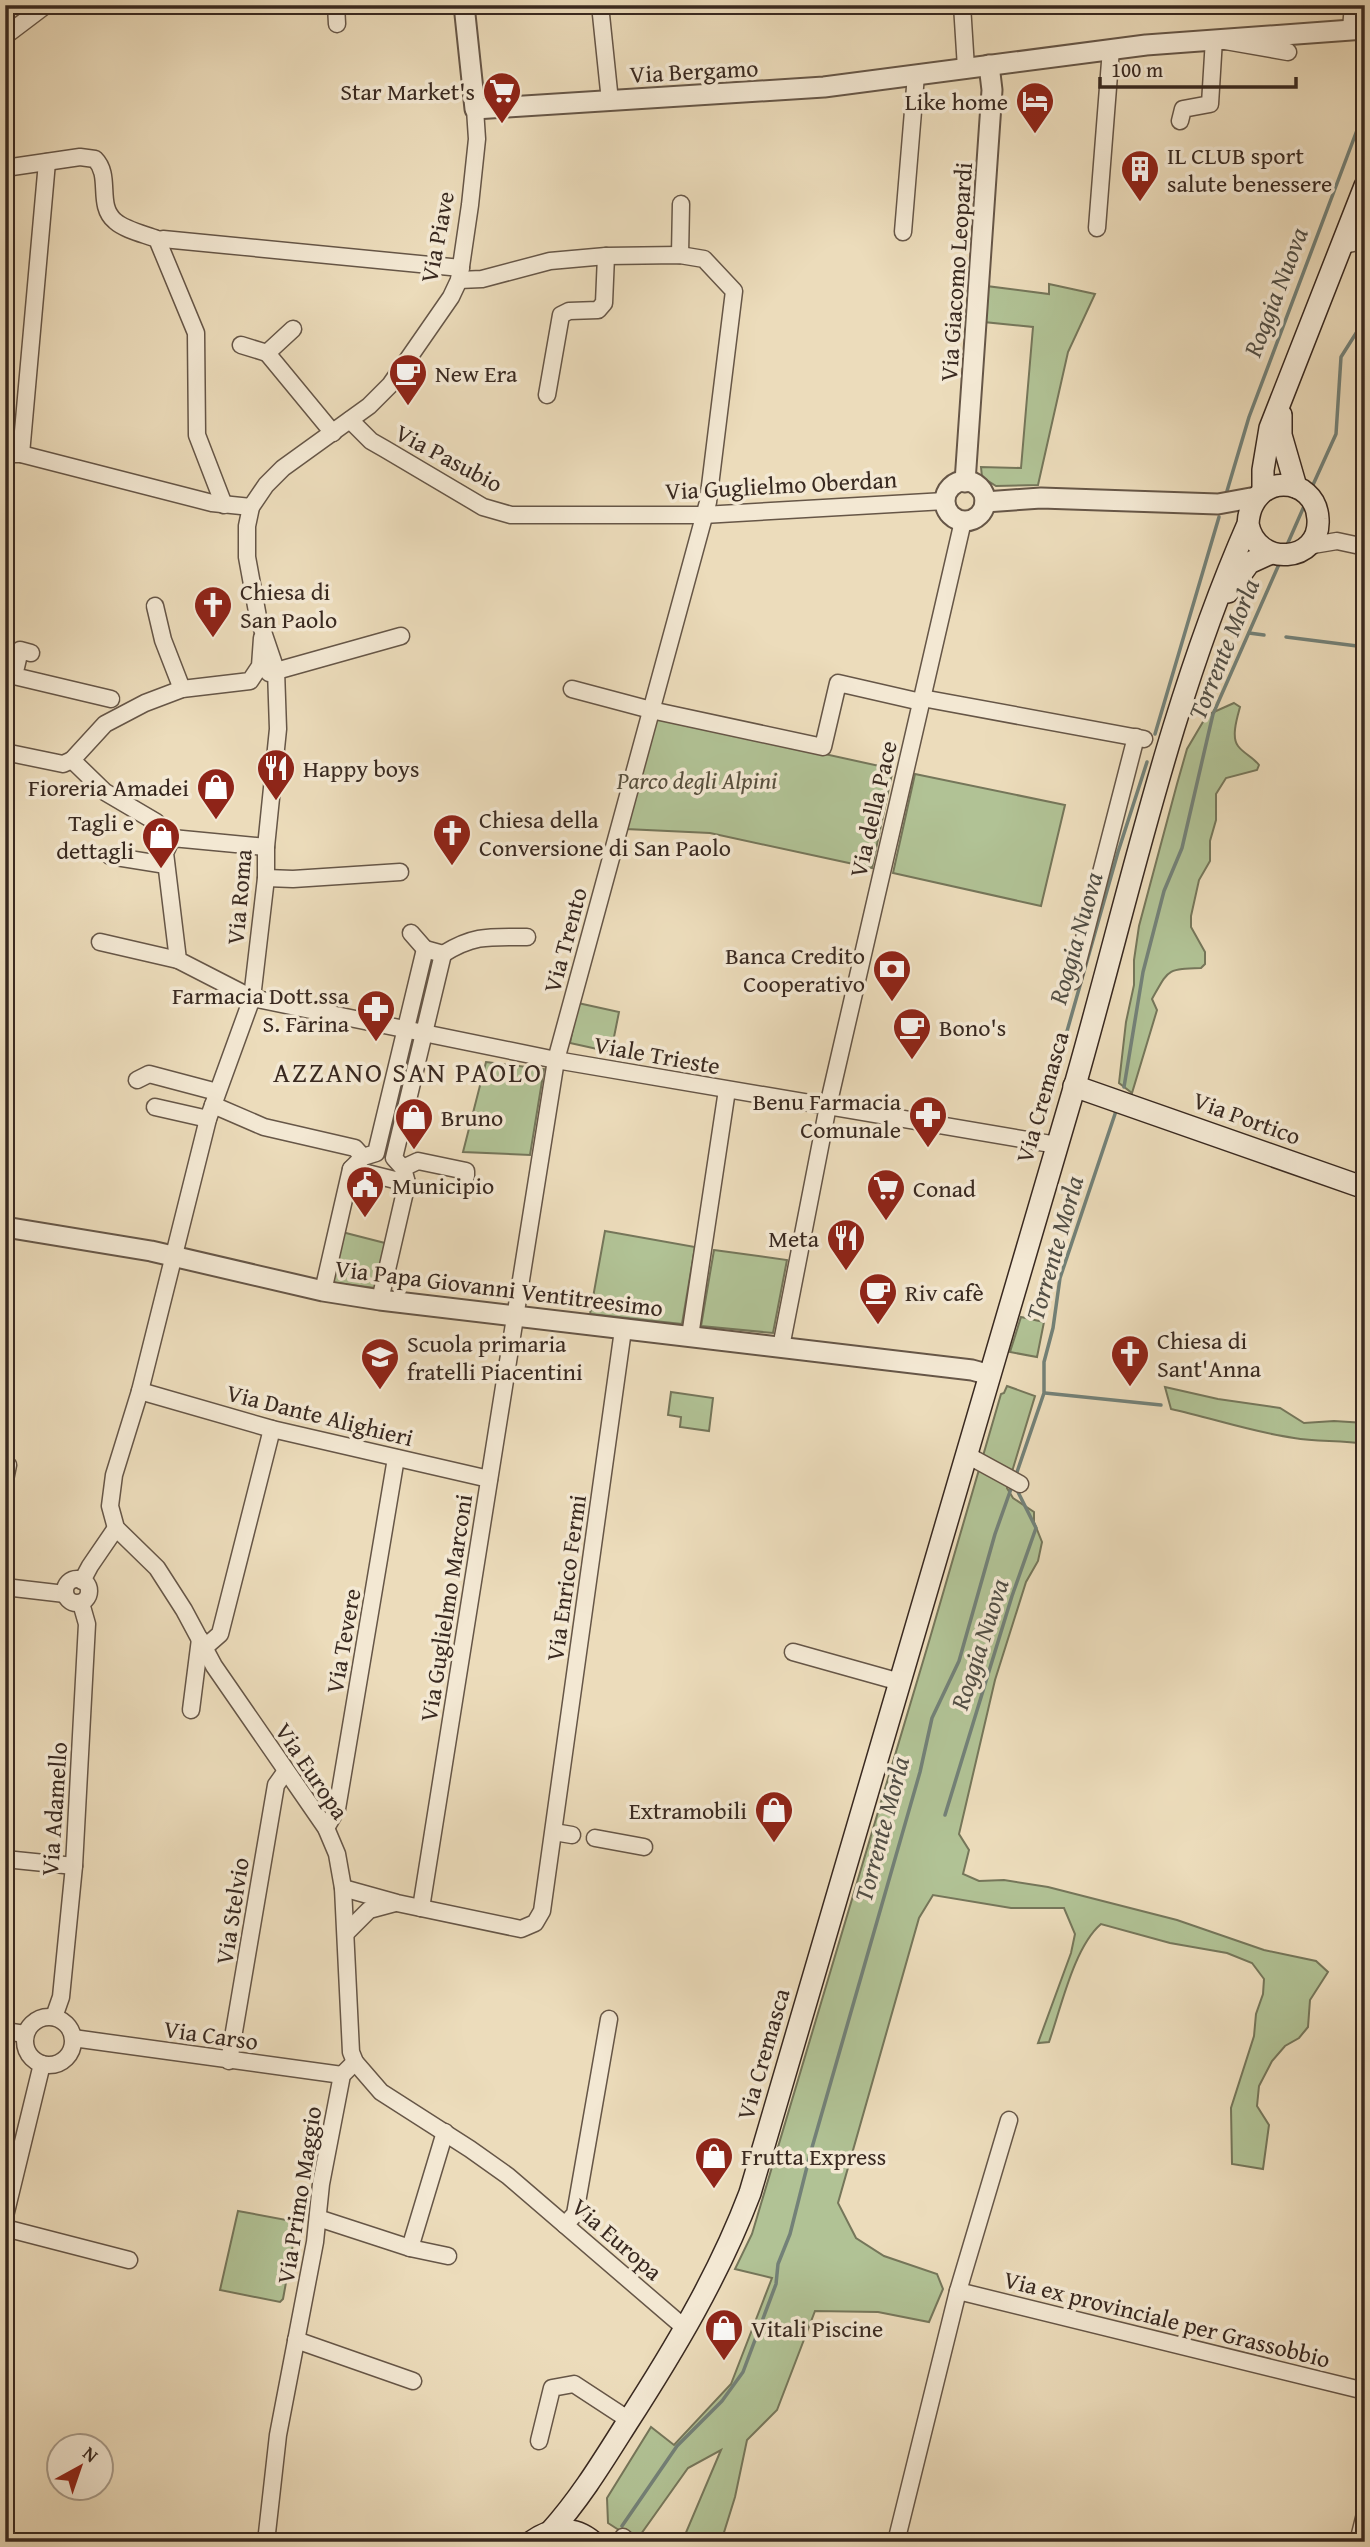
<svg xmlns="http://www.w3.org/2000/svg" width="1370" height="2547" font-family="'Gentium Book Plus',serif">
<rect width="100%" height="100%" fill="#ecdcbb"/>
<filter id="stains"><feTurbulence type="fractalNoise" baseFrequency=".00286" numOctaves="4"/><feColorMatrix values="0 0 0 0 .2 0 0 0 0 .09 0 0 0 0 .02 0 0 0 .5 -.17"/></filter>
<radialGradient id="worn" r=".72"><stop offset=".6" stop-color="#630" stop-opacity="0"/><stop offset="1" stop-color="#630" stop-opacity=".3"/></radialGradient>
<g fill="#b1c295" stroke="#75765a" stroke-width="2">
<polygon points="1049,284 1095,294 1068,352 1038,485 996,486 982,477 981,467 1021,468 1033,327 984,322 986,286 1049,294"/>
<path d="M1234,703L1240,707C1237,718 1231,737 1238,746C1244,754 1253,757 1259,765L1257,770L1226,778L1216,794V820L1210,841V861L1199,880L1191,916V927L1205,952V964L1201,968C1166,969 1169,969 1152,999L1157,1010L1132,1093L1119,1083L1126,1022L1134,985V960L1139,926L1177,784L1187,749L1207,715Z"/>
<polygon points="656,717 893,769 872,868 710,833 626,829"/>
<polygon points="915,774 1065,805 1041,906 893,873"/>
<polygon points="578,1003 619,1012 611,1052 570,1043"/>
<polygon points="486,1062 544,1069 530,1155 463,1152"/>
<polygon points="605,1231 695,1247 682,1324 590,1314"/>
<polygon points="342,1232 385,1243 375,1288 330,1282"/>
<polygon points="714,1250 787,1260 773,1333 701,1326"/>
<polygon points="1021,1317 1044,1322 1037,1357 1010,1352"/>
<path d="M1007,1386L1035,1396L1007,1488L1013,1498L1034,1512V1522L1042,1542L1038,1561L1026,1582L995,1680L959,1834L969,1850L963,1874L979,1881L1004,1880L1048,1887L1177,1920L1264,1950L1316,1961L1328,1972L1310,2000L1308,2027L1299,2038L1285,2046L1272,2061L1259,2086L1257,2106L1269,2125L1263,2169L1232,2164L1231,2108L1254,2036L1256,2014L1263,1994L1264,1979L1252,1963L1227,1953L1170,1943L1101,1924C1074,1947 1061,2008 1049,2042L1038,2043L1071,1953L1075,1934L1064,1908H1011L933,1895L919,1918L838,2203L856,2238L884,2256L937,2274L943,2289L929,2322L878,2312L815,2311L777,2410L747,2440L735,2497L721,2542H682L721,2450L688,2468L636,2541L608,2523L607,2498L651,2427L674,2445L731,2384L772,2278L735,2269L752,2234L930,1638L1001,1394L1004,1393Z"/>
<path d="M1165,1387L1218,1399L1280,1408L1304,1423L1334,1421L1365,1423V1444C1341,1440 1317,1442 1294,1438C1252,1432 1212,1418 1171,1409Z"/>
<polygon points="671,1392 713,1398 709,1431 680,1427 681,1417 668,1415"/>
<polygon points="238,2211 297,2222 283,2299 280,2302 220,2290"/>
</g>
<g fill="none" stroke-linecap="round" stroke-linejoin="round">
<g stroke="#738178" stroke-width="3.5">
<polyline points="1312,487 1336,434 1341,357 1365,319"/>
<polyline points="1227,491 1249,417 1365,109"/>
<polyline points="1287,545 1305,504"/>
<polyline points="1249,633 1264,635"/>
<polyline points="1286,637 1365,647"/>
<polyline points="1155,734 1219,517"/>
<polyline points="1124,1087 1143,972 1164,891 1182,848 1213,714 1280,562"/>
<polyline points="1040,1126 1118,852 1147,762"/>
<polyline points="1045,1393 1161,1405"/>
<polyline points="1016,1475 1044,1393 1044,1362 1053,1328 1060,1278 1116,1111"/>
<polyline points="945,1815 1012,1596 1036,1528 1017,1490"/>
<polyline points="622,2526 677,2446 722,2401 743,2372 776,2284 778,2264 790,2234 811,2151 920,1772 932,1718 959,1661 995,1534 1012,1486"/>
</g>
<defs>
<g id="minor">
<polyline points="336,5 337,24"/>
<polyline points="600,5 610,101"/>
<polyline points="962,5 966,68"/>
<polyline points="1351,29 1353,5"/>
<polyline points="5,36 46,5"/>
<polyline points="475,109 477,139 470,205 459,280 451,297 390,385 369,406 283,468 266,485 251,507 247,526 247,557 258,617 276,670 278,729 266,847 266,878 252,998 208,1119 140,1391 114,1475 110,1506 116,1528 157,1568 184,1610 214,1666 326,1828 337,1854 343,1888 351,2052 355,2062 381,2092 470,2149 508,2176 686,2329"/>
<polyline points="1180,121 1183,109 1210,104 1214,39 1288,52"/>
<path d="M5,168L80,157L95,159C112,176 96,205 115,221C125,230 144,234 157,239L196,333L197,435L224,505"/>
<polyline points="1097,228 1111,49"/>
<polyline points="903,232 916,75"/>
<polyline points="163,239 461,268"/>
<polyline points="1340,246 1353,243 1365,233"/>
<polyline points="680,255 681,204"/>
<polyline points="241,345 267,353 293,329"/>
<polyline points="267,353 333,433"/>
<polyline points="547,395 561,315 569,311 598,310 604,303 606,256"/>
<polyline points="350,420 371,441 385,449 483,507 511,515 703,515 945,501"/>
<polyline points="5,454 21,454 212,503 251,507"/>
<polyline points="21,454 47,162"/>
<polyline points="1307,546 1337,541 1365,547"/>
<polyline points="155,606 163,640 182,689"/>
<polyline points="31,653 20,650 14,676 111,699"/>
<polyline points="269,673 401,636"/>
<polyline points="572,689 651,710 823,747 838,683 921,702"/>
<polyline points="922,698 1144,739"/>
<polyline points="5,752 63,764 72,760"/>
<polyline points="72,760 105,724 145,703 182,689 250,681 260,666 262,638"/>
<polyline points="72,760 105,792 156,822 172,838"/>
<polyline points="266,847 172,838 165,853 178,960 252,998 556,1060 1057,1145"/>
<polyline points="110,856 166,865"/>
<polyline points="266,878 293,879 400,872"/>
<polyline points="411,933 425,949"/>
<polyline points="100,942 178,960"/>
<path d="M443,954C475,934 491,937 527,937"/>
<polyline points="1073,981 1136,737"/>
<polyline points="137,1080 149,1074 217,1092"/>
<polyline points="213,1105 264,1127 355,1148 363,1157"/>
<polyline points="155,1107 208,1119"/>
<polyline points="403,1168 418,1161 466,1171 466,1176"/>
<polyline points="351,1169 407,1183"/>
<polyline points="323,1291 351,1169 363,1157 376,1153 425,949 443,954 394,1158 403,1168 407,1183 380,1300"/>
<polyline points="690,1336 727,1090"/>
<polyline points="781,1347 828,1106 963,521"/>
<polyline points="140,1391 272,1429 489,1479"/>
<polyline points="967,1455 1020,1484"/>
<polyline points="5,1480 8,1465"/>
<circle cx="77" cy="1591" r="12"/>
<polyline points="82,1581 90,1566 116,1528"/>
<polyline points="5,1587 65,1594"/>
<polyline points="204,1648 220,1634 272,1429"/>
<polyline points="793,1652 900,1682"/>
<polyline points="191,1710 200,1639"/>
<polyline points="326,1828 337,1809 396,1458"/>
<polyline points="554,1832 572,1835"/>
<polyline points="595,1838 644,1847"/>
<polyline points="5,1859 74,1866"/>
<polyline points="343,1888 397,1903 521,1929 535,1923 542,1911 623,1330"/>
<polyline points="421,1908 556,1060 708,502 734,291 704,259 680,255 606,256 550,261 482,279 459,280"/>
<polyline points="346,1933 369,1910 395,1903"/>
<circle cx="49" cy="2041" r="24"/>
<polyline points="54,2017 61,1997 74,1866 87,1624 81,1603"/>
<polyline points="5,2031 25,2034"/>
<polyline points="73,2038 342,2075"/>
<polyline points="229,2061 276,1785 286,1771"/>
<polyline points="5,2216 42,2064"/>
<polyline points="318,2218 410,2248 445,2132"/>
<polyline points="565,2225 575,2214 609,2019"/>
<polyline points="5,2228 129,2260"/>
<polyline points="410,2248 448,2256"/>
<polyline points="958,2291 1365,2391"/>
<polyline points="296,2340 413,2381"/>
<polyline points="539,2441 552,2388 574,2384 629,2420"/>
<polyline points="623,2537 629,2542"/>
<polyline points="266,2542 278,2435 315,2242 321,2184 342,2075 355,2062"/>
<polyline points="896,2542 958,2291 1009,2120"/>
<polyline points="1358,2542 1365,2514"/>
</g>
<g id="tertiary">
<polyline points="464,5 475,109 824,87 1146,45 1365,29"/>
<circle cx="965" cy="501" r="20"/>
<polyline points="965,482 992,90 989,65"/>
<polyline points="985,502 1041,498 1218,504 1256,497"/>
<polyline points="5,1227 151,1251 323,1291 380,1300 879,1359 972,1370 990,1375"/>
</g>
<g id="secondary">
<polyline points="1281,415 1281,435 1296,487"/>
<polyline points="1263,491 1263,470 1270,428 1365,186"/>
<polyline points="1228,592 1249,563 1271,553"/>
<polyline points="1074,1086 1365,1188"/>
<path d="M550,2532C580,2499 603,2461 627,2423C674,2350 719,2275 750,2193C858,1826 966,1459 1073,1092C1128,901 1168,706 1248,524C1251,471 1316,475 1318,519C1321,563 1256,568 1248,524"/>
<path d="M531,2542C551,2527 574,2526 593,2542"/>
</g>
</defs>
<use href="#minor" stroke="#665647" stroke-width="19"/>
<use href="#tertiary" stroke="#665647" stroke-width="23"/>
<use href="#secondary" stroke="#392920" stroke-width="24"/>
<use href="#minor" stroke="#f3e8d3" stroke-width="16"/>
<use href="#tertiary" stroke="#f3e8d3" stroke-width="19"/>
<use href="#secondary" stroke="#f3e8d3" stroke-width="21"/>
</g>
<defs>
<symbol id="supermarket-pin" viewBox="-11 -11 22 30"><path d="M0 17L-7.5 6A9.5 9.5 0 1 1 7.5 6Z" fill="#8f2418" stroke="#f3e8d3"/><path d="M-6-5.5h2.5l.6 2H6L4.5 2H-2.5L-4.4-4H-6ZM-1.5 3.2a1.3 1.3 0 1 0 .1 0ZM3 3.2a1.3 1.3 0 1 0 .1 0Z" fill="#fff"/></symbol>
<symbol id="hotel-pin" viewBox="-11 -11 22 30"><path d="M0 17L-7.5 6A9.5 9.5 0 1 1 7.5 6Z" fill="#8f2418" stroke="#f3e8d3"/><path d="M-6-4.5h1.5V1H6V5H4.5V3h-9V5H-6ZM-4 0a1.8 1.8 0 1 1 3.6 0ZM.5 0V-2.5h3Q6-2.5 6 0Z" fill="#fff"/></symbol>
<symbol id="building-pin" viewBox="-11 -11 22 30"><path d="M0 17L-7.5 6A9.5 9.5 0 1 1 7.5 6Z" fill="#8f2418" stroke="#f3e8d3"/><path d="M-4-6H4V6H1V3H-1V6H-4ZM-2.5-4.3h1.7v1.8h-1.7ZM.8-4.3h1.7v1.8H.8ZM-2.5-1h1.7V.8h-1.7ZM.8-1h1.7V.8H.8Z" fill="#fff"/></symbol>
<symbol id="cafe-pin" viewBox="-11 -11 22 30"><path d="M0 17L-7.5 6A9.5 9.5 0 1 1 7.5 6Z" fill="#8f2418" stroke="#f3e8d3"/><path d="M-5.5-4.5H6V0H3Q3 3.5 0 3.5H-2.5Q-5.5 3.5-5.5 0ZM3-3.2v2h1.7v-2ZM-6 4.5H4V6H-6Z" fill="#fff"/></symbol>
<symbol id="church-pin" viewBox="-11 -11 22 30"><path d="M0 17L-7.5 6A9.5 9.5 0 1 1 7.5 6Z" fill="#8f2418" stroke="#f3e8d3"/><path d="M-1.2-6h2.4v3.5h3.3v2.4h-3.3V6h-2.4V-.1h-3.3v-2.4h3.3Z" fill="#fff"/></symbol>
<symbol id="restaurant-pin" viewBox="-11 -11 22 30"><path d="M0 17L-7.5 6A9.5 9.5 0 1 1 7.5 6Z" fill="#8f2418" stroke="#f3e8d3"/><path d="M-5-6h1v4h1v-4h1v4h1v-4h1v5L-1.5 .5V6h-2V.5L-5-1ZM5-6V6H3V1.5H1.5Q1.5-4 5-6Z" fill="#fff"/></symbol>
<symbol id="shop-pin" viewBox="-11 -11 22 30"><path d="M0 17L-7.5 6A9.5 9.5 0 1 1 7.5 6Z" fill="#8f2418" stroke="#f3e8d3"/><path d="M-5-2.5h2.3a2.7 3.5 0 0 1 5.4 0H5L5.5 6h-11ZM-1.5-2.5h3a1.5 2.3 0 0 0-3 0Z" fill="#fff"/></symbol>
<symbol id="bank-pin" viewBox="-11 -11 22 30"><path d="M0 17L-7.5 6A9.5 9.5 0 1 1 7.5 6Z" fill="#8f2418" stroke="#f3e8d3"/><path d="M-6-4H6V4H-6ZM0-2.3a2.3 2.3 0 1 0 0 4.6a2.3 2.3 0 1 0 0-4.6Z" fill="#fff"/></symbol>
<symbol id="pharmacy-pin" viewBox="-11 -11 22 30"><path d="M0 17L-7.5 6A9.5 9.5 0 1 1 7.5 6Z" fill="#8f2418" stroke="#f3e8d3"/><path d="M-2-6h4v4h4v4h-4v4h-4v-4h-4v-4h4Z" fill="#fff"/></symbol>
<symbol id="civic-pin" viewBox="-11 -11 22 30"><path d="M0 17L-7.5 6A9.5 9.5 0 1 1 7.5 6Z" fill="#8f2418" stroke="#f3e8d3"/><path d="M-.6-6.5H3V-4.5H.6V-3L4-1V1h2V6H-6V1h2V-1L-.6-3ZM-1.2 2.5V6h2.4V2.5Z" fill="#fff"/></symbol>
<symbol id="school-pin" viewBox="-11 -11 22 30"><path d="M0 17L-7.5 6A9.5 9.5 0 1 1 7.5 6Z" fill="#8f2418" stroke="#f3e8d3"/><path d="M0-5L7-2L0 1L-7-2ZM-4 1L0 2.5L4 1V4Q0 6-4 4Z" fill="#fff"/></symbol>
</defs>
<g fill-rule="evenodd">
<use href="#supermarket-pin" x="480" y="69" width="44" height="60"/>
<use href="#hotel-pin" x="1013" y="79" width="44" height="60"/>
<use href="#building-pin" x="1118" y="147" width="44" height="60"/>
<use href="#cafe-pin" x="386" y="351" width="44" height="60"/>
<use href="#church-pin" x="191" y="583" width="44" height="60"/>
<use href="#restaurant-pin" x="254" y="746" width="44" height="60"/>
<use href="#shop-pin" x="194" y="765" width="44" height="60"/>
<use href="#church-pin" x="430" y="811" width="44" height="60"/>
<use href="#shop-pin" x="139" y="814" width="44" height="60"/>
<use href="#bank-pin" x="870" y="947" width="44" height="60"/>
<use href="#pharmacy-pin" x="354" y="987" width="44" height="60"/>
<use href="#cafe-pin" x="890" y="1005" width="44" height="60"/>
<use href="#pharmacy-pin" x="906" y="1093" width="44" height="60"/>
<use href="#shop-pin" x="392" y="1095" width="44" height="60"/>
<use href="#civic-pin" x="343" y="1163" width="44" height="60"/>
<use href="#supermarket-pin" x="864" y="1166" width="44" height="60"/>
<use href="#restaurant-pin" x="824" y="1216" width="44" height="60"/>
<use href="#cafe-pin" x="856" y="1270" width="44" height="60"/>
<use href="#church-pin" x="1108" y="1332" width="44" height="60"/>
<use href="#school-pin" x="358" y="1335" width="44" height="60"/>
<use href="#shop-pin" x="752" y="1788" width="44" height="60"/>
<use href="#shop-pin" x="692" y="2134" width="44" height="60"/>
<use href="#shop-pin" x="702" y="2306" width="44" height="60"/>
</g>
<g text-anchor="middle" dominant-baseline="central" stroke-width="7" stroke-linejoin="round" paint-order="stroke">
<g font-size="24" fill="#392920" stroke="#f3e8d3">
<text transform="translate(694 71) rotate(-3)">Via Bergamo</text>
<text transform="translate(437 237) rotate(-79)">Via Piave</text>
<text transform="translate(956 272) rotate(-86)">Via Giacomo Leopardi</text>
<text transform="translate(449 458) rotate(28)">Via Pasubio</text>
<text transform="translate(781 485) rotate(-3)">Via Guglielmo Oberdan</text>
<text transform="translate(873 809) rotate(-77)">Via della Pace</text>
<text transform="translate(239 897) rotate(-85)">Via Roma</text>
<text transform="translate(565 940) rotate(-75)">Via Trento</text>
<text transform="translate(657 1055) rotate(10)">Viale Trieste</text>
<text transform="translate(1042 1097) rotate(-74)">Via Cremasca</text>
<text transform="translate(1247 1118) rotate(20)">Via Portico</text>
<text transform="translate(499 1288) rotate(7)">Via Papa Giovanni Ventitreesimo</text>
<text transform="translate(320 1415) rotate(14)">Via Dante Alighieri</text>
<text transform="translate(566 1578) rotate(-82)">Via Enrico Fermi</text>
<text transform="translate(446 1608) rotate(-81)">Via Guglielmo Marconi</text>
<text transform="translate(343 1641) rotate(-80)">Via Tevere</text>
<text transform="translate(312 1771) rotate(56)">Via Europa</text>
<text transform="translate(54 1809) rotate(-86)">Via Adamello</text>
<text transform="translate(232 1911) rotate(-81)">Via Stelvio</text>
<text transform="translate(211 2035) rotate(8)">Via Carso</text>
<text transform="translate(763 2054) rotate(-74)">Via Cremasca</text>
<text transform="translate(299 2195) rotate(-81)">Via Primo Maggio</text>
<text transform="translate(617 2239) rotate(41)">Via Europa</text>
<text transform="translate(1167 2319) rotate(14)">Via ex provinciale per Grassobbio</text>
</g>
<g font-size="24" fill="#392920" stroke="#f3e8d3" text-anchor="start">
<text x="475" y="91" text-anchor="end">Star Market's</text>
<text x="1008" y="101" text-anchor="end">Like home</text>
<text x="1167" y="155">IL CLUB sport<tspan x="1167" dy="28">salute benessere</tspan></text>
<text x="435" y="373">New Era</text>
<text x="240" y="591">Chiesa di<tspan x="240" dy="28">San Paolo</tspan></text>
<text x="303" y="768">Happy boys</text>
<text x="189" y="787" text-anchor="end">Fioreria Amadei</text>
<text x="479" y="819">Chiesa della<tspan x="479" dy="28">Conversione di San Paolo</tspan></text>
<text x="134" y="822" text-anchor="end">Tagli e<tspan x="134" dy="28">dettagli</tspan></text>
<text x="865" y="955" text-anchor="end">Banca Credito<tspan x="865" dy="28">Cooperativo</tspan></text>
<text x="349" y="995" text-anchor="end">Farmacia Dott.ssa<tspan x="349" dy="28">S. Farina</tspan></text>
<text x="939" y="1027">Bono's</text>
<text x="901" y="1101" text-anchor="end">Benu Farmacia<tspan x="901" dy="28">Comunale</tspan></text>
<text x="441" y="1117">Bruno</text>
<text x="392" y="1185">Municipio</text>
<text x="913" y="1188">Conad</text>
<text x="819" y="1238" text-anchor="end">Meta</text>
<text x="905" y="1292">Riv cafè</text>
<text x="1157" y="1340">Chiesa di<tspan x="1157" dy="28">Sant'Anna</tspan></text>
<text x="407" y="1343">Scuola primaria<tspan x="407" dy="28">fratelli Piacentini</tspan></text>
<text x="747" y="1810" text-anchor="end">Extramobili</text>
<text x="741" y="2156">Frutta Express</text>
<text x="751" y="2328">Vitali Piscine</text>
</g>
<g font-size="24" font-style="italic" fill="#574f3d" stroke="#f3e8d3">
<text x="697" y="780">Parco degli Alpini</text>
</g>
<g font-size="26" font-style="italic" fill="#514e45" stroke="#f3e8d3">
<text transform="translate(1275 292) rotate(-69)">Roggia Nuova</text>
<text transform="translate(1223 649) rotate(-68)">Torrente Morla</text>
<text transform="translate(1075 938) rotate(-74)">Roggia Nuova</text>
<text transform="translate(1054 1248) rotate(-74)">Torrente Morla</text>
<text transform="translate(979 1644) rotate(-72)">Roggia Nuova</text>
<text transform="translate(881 1829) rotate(-75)">Torrente Morla</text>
</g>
<g font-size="28" letter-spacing="2" fill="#392920" stroke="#f3e8d3">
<text x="408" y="1071">AZZANO SAN PAOLO</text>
</g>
</g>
<rect width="1370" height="2547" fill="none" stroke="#ecdcbb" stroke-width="28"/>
<rect x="7" y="7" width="1356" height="2533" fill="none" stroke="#392920" stroke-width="3.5"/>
<rect x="14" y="14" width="1342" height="2519" fill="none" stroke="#392920" stroke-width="2"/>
<g transform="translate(80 2467) rotate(40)"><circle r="33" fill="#f3e8d3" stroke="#a99c8b" stroke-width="2"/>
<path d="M0-5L12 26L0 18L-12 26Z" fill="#8f2418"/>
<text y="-10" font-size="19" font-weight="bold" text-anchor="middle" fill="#392920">N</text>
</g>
<path d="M1100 77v10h196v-10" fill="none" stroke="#392920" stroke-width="3.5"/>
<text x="1111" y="77" font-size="21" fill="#392920" stroke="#f3e8d3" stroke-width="5" paint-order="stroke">100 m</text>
<rect width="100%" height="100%" filter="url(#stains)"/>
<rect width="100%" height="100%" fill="url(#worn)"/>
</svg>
